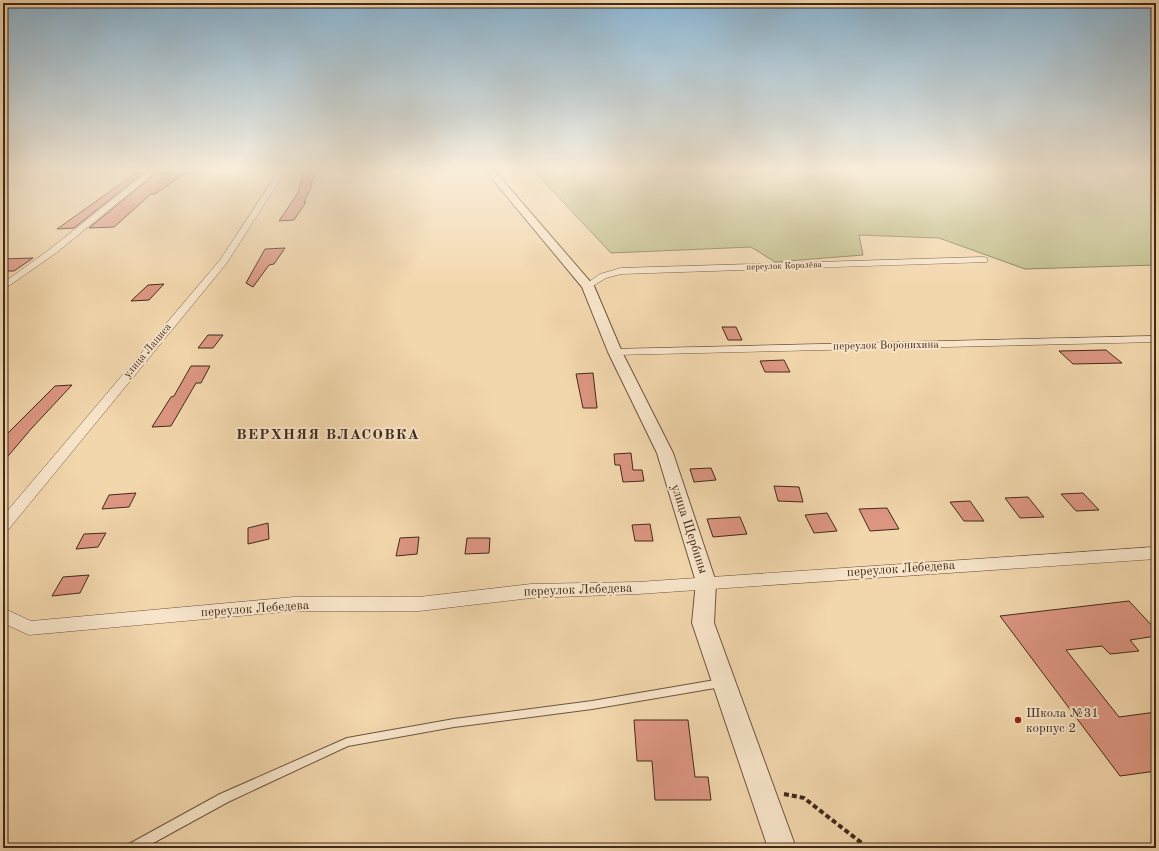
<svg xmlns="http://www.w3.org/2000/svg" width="1159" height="851" font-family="'Old Standard TT',serif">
<rect width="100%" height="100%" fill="#f2d6ac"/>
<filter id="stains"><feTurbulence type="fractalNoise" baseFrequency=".005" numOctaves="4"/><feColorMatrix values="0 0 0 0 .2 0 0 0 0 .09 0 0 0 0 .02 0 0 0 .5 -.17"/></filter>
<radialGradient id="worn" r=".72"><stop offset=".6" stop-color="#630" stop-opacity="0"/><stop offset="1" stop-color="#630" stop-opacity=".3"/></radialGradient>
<polygon fill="#bebd87" stroke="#807451" points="532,169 1156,169 1156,265 1025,269 939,238 859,235 863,255 775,262 751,247 611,253"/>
<g fill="#dd9682" stroke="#412a1b">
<polygon points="319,170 310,185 312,186 304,202 306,202 294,220 279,221 298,193 304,171"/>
<polygon points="136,173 143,173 74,228 57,229"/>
<polygon points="156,173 186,173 155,194 151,194 114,227 89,228"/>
<polygon points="285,248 274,264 269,265 253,287 246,283 265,249"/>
<polygon points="33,258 14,271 3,271 3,259"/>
<polygon points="164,284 149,300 131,301 148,285"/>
<polygon points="722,327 736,327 742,340 728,340"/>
<polygon points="208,335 223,335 213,348 198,348"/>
<polygon points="1106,350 1122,363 1073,364 1059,351"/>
<polygon points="784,360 790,372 765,372 760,361"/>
<polygon points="191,366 210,366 201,383 196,383 171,426 152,427 171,397 174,396"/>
<polygon points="593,373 597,408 583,408 576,374"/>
<polygon points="72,385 31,429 3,462 3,438 55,386"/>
<polygon points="631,453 633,470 642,470 644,481 623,482 620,465 615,465 614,454"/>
<polygon points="711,468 716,480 694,482 690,469"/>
<polygon points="774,486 799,487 803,502 778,501"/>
<polygon points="136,493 129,507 102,509 109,495"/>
<polygon points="1083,493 1099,510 1076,511 1061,494"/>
<polygon points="1028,497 1044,517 1020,518 1005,498"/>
<polygon points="970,501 984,521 964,521 950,502"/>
<polygon points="887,508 899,529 870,531 859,509"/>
<polygon points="827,513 837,531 814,533 805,515"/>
<polygon points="740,517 747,534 713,537 707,519"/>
<polygon points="268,523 269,539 248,544 248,528"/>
<polygon points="650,524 653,541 635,541 632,525"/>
<polygon points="106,533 98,547 76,549 84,534"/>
<polygon points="419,537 417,554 396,556 400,538"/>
<polygon points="467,538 490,538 489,553 465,554"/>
<polygon points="89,575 80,593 52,596 63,577"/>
<polygon points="1129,601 1156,630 1156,636 1130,640 1139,651 1110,654 1102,646 1066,650 1119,717 1156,712 1156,771 1120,776 1000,616"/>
<polygon points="634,720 688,720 695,777 708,777 711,800 655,800 652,761 637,761"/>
</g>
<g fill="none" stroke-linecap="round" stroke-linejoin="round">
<defs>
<polygon id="service" points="721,679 724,680 725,683 724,686 721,687 592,709 454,727 348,746 228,802 144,848 128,848 129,844 220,794 347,738 454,719 592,701"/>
<g id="minor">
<polygon points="58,169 67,169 57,174 53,174 53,172"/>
<polygon points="151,169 159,169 56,253 3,290 3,283 50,249"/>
<polygon points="280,169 287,169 226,264 8,530 3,531 3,516 220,260"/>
<polygon points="984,257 987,258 987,262 621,274 606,278 588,289 583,286 600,274 621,268"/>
<polygon points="1156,336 1156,342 615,355 609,352 615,349"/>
<polygon points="1156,547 1156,559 638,594 531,598 419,611 294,611 29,635 3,623 3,608 31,621 294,597 419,597 531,584 638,582"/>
</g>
<polygon id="tertiary" points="484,169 493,169 594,286 622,352 673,453 716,582 714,623 796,848 768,848 692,623 696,582 657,453 608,352 582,287"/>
</defs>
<use href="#service" stroke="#6d553f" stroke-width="2"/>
<use href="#minor" stroke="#6d553f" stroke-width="1"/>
<use href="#tertiary" stroke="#6d553f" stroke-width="2"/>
<polyline stroke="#412a1b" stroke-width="4" stroke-dasharray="5 3" stroke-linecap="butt" points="784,794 804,798 868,848"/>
<use href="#service" fill="#f7e4c9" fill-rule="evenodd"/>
<use href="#minor" fill="#f7e4c9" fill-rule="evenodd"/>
<use href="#tertiary" fill="#f7e4c9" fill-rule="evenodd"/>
</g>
<linearGradient id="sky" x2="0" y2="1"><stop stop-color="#8ab5d3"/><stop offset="0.59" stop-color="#f9edda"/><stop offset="1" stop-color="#f9edda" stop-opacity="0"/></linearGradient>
<rect width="1159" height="288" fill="url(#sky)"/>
<circle fill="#8f2418" stroke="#f7e4c9" stroke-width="1.5" cx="1018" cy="720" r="4"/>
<g text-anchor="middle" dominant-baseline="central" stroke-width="4" stroke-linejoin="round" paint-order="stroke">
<g font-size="9" fill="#412a1b" stroke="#f7e4c9">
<text transform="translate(784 266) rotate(-2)">переулок Королёва</text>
</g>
<g font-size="11" fill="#412a1b" stroke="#f7e4c9">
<text transform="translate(886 346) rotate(-1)">переулок Воронихина</text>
<text transform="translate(148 351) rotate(-50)">улица Лациса</text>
</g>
<g font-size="13" fill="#412a1b" stroke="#f7e4c9">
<text transform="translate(689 529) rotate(72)">улица Щербины</text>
<text transform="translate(901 569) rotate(-4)">переулок Лебедева</text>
<text transform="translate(578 590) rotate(-2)">переулок Лебедева</text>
<text transform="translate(255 609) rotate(-4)">переулок Лебедева</text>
</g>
<g font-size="13" fill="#412a1b" stroke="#f7e4c9" text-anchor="start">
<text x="1026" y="713">Школа №31<tspan x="1026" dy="15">корпус 2</tspan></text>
</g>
<g font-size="15" font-weight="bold" letter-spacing="1" fill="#412a1b" stroke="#f7e4c9">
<text x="328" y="435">ВЕРХНЯЯ ВЛАСОВКА</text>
</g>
</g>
<rect width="1159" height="851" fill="none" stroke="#f2d6ac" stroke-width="16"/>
<rect x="4" y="4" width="1151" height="843" fill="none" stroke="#412a1b" stroke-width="2"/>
<rect x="8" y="8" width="1143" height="835" fill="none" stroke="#412a1b"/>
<rect width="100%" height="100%" filter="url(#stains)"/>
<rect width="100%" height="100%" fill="url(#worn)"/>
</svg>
